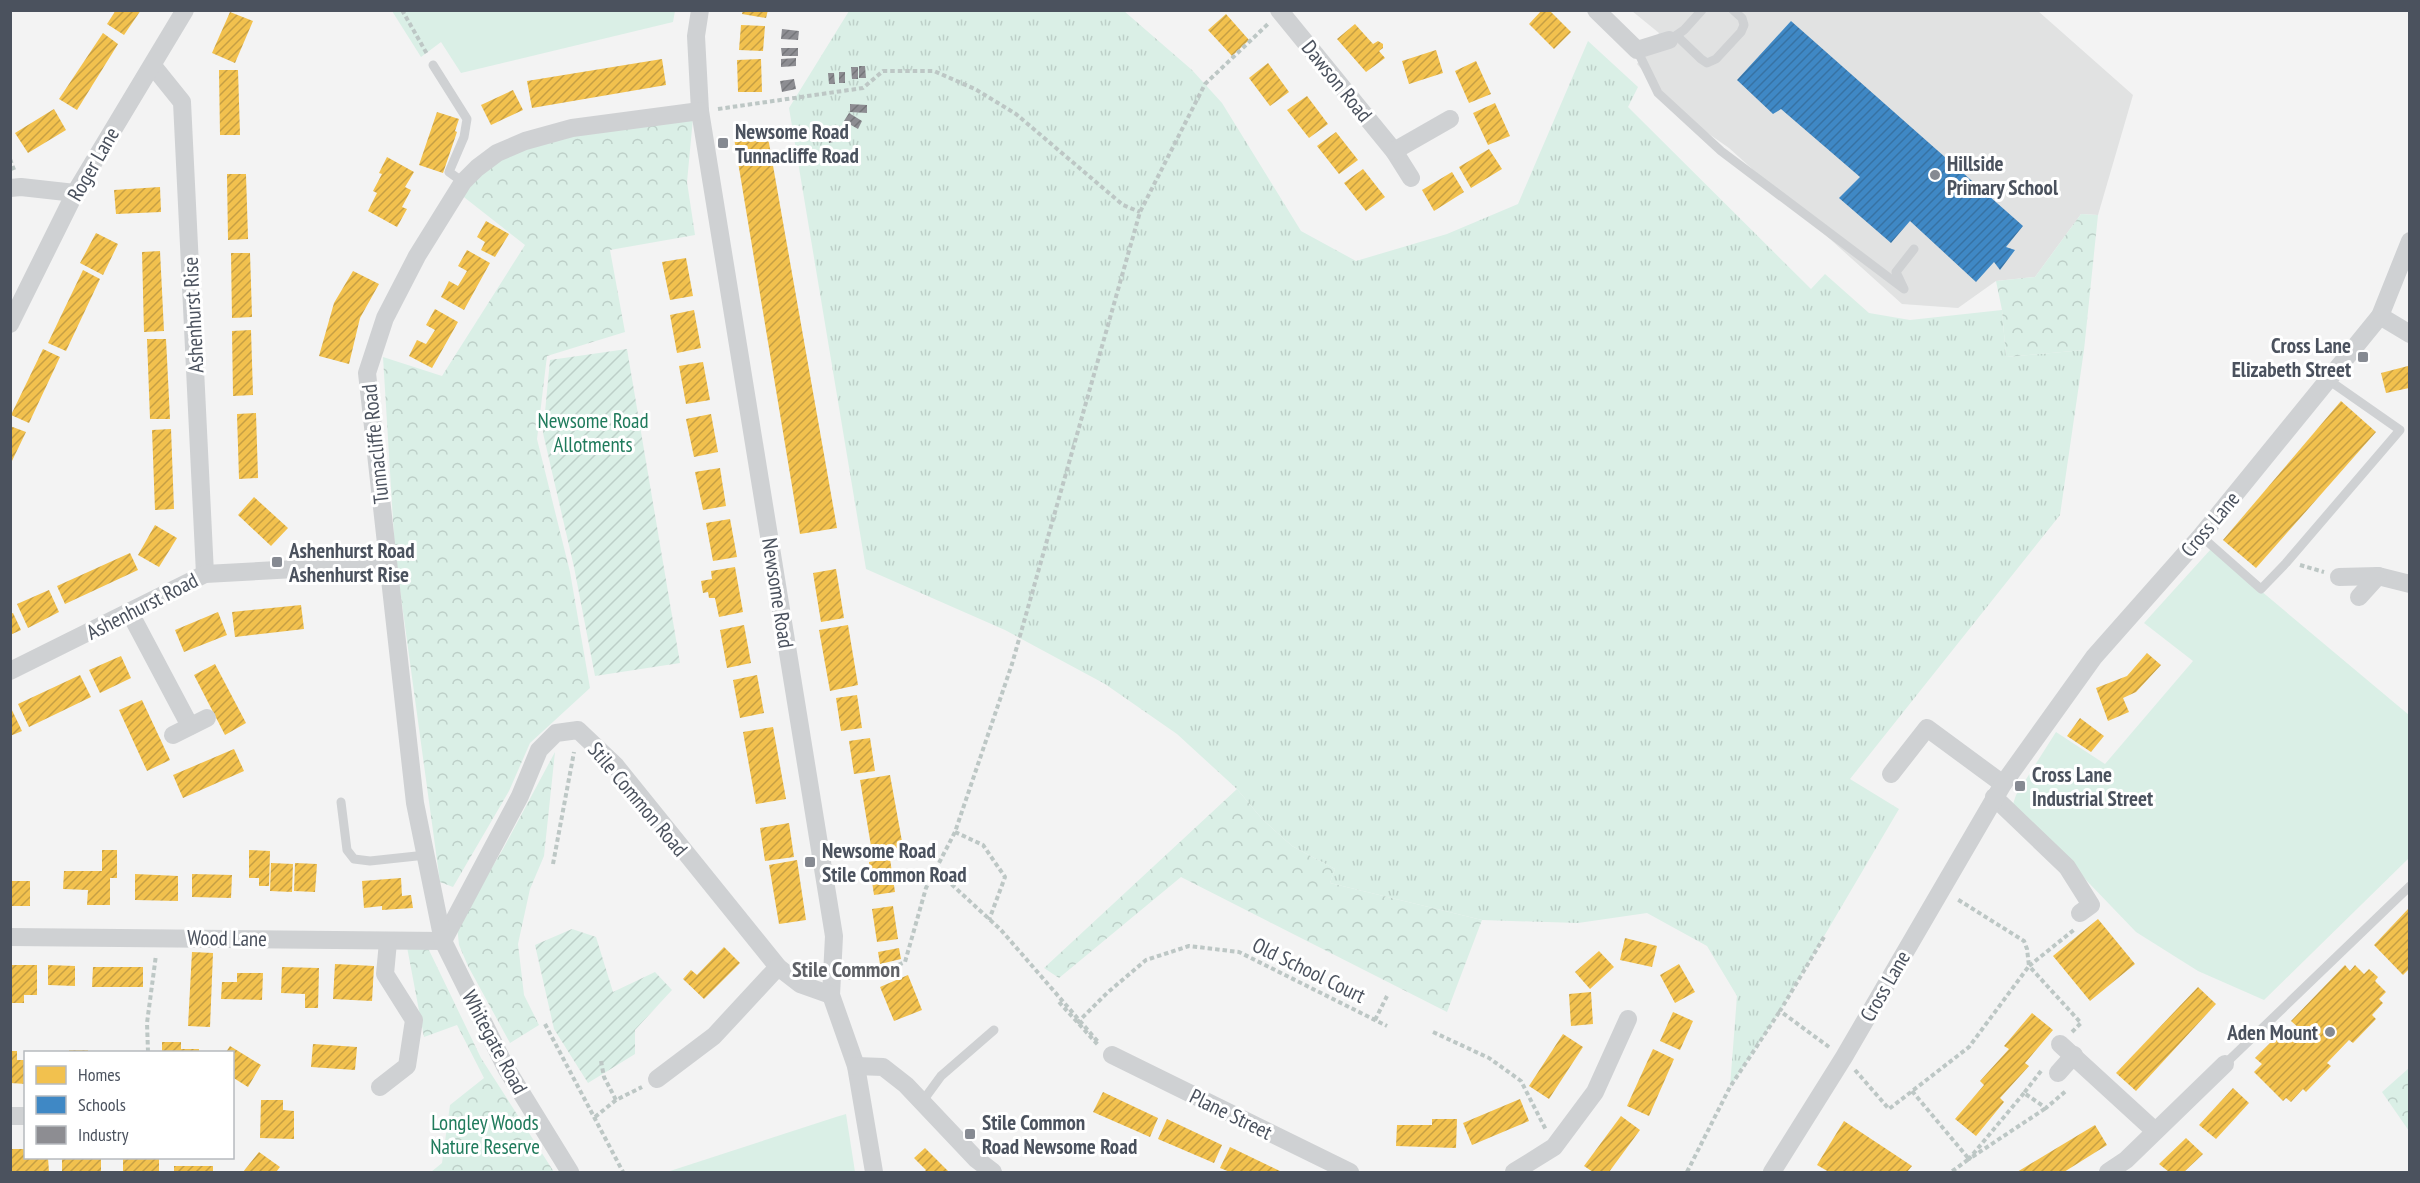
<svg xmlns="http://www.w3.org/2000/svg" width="2420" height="1183" font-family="'PT Sans Narrow',sans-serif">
<defs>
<pattern id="grass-tufts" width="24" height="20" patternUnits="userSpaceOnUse" patternTransform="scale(1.5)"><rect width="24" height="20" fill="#daefe6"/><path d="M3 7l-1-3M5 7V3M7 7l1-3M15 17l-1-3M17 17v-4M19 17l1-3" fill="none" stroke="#bdcfc8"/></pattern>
<pattern id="forest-crowns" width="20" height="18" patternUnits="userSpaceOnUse" patternTransform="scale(1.5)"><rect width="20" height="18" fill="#daefe6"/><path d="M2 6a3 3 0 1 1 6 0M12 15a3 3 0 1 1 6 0" fill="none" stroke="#bdcfc8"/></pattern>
<pattern id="garden-furrows" width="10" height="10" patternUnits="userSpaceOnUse" patternTransform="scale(1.5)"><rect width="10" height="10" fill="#daefe6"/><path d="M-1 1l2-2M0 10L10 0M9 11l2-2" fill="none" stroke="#bdcfc8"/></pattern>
<pattern id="homes-hatch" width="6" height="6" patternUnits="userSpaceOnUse" patternTransform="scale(1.5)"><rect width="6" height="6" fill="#f2c14e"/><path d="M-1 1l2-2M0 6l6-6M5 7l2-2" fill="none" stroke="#c69f44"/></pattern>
<pattern id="schools-hatch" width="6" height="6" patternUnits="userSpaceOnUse" patternTransform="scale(1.5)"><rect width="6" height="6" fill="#3f88c5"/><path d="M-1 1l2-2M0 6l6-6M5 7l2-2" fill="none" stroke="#3772a3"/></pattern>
<pattern id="industry-hatch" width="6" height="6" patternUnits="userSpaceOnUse" patternTransform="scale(1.5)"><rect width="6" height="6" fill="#8d8d92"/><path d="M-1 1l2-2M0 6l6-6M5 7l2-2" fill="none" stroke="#75767a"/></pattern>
</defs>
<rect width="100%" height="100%" fill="#f3f3f3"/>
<polygon fill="#e1e2e2" points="1632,11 2038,11 2133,95 2098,215 2081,214 2035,277 1996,281 1958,308 1902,304 1729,148 1686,118 1637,64 1659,33"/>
<polygon fill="url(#grass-tufts)" points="849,11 1124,11 1192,70 1222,103 1301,231 1356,261 1447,234 1518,204 1588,41 1638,87 1628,107 1811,289 1825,274 1869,313 1910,320 2002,310 2006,357 2084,350 2060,515 1850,779 1899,809 1780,1011 1730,1087 1737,996 1707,946 1647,913 1578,923 1482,920 1330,883 1335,869 1292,846 1262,819 1237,789 1177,734 1105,684 1005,630 866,569 789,108"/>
<g fill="url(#forest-crowns)">
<polygon points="693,118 687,182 695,235 610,250 625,332 547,356 537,439 570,572 590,688 530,743 509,791 453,887 440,882 395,553 383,357 442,376 525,245 460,194 498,158 576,133"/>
<polygon points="2081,214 2098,215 2084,350 2006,357 2002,310 1996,281 2035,277"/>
<polygon points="555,752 544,856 530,889 518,944 524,995 539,1025 510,1043 468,966 459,945 457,926 503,849"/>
<polygon points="1237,789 1262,819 1292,846 1335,869 1330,883 1482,920 1447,1012 1181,877 1059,978 1044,968"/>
<polygon points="427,946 481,1058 554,1172 431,1172 442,1163 450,1105 484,1078 457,1025 424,1037 407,947"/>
<polygon points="2409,1068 2409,1131 2382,1092"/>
</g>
<g fill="#daefe6">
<polygon points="392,11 675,11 673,22 461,73 441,42 421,57"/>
<polygon points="2211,549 2409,715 2409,858 2264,1000 2198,971 2136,932 2013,804 2016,795 2056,732 2105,764 2193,661 2144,623"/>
<polygon points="846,1114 855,1172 667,1172 836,1117"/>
</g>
<g fill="url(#garden-furrows)">
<polygon points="627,349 680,663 595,676 574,567 543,433 550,360"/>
<polygon points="572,929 596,937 613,992 655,972 672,990 635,1030 635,1054 588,1083 554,1029 535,945"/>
</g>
<g fill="url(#homes-hatch)">
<polygon points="116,10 141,10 124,35 107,24"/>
<polygon points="743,10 768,10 766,18 742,14"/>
<polygon points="1542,10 1549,10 1571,32 1554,49 1529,24"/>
<polygon points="230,12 253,21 235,63 212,53"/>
<polygon points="1226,14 1249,40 1232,56 1208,30"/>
<polygon points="1355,24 1373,44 1378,41 1383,44 1383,48 1379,51 1385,58 1366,72 1337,39"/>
<polygon points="741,25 765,26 763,51 739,50"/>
<polygon points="103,33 118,44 77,110 59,99"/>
<polygon points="1436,50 1443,73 1409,84 1402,61"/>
<polygon points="662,59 666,85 532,108 527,81"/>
<polygon points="761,59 762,92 738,92 737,60"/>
<polygon points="1476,61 1491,94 1469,103 1455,71"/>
<polygon points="1268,63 1289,92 1270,106 1249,78"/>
<polygon points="219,70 238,70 240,135 220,135"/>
<polygon points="513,90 523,110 491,125 481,105"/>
<polygon points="1307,96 1328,124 1309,138 1287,110"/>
<polygon points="1495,103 1510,136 1488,145 1473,113"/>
<polygon points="54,109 66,130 28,153 15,133"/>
<polygon points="437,112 459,119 455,131 457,132 443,173 419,165"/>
<polygon points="766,126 837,528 800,534 733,132"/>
<polygon points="1336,132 1358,160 1339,174 1317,146"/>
<polygon points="1489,149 1502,169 1471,188 1459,167"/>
<polygon points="387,157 414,172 405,187 411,190 402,207 407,209 397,227 368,211 377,193 373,191 382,174 379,173"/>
<polygon points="1363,169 1385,197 1366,211 1344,183"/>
<polygon points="1452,172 1464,192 1434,211 1422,190"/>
<polygon points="227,174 246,174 248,239 228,240"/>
<polygon points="160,187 161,212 116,214 114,190"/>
<polygon points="486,221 509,234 495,257 481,250 485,242 477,237"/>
<polygon points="96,233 118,244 103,275 80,263"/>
<polygon points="467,250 490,263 464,310 441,297 449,281 458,286 467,271 458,266"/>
<polygon points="160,251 164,331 144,332 142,252"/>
<polygon points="231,253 250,253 252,317 232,318"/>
<polygon points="686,258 693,296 670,300 662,262"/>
<polygon points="83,270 100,279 66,351 48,343"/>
<polygon points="353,271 379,284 360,318 349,364 319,356 334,303"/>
<polygon points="435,309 458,322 432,368 409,356 417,340 426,344 435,330 426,325"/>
<polygon points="694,310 701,348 677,353 670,315"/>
<polygon points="251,330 253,395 233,396 232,331"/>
<polygon points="147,339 166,339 170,419 150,419"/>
<polygon points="43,349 60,357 29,423 11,415"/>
<polygon points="703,362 710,400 686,404 679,366"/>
<polygon points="2408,366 2409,388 2386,393 2381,373"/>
<polygon points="2341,401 2376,432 2256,568 2223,540"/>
<polygon points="256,413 258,478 239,479 237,414"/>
<polygon points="711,414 718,452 694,457 686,419"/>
<polygon points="10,426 26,432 10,465"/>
<polygon points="171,429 174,509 155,510 152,430"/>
<polygon points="720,468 726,506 703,510 695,472"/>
<polygon points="254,497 288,528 271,546 238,515"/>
<polygon points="730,519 737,557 713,561 706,523"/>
<polygon points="155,525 177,538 159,567 138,555"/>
<polygon points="130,553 138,570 65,604 57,586"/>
<polygon points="735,567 743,612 719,617 715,598 709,598 708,592 703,593 701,581 712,579 711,571"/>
<polygon points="836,569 844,618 821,622 813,573"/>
<polygon points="49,590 59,612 28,628 17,604"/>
<polygon points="301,605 304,629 235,637 232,612"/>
<polygon points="218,612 227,635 184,652 175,630"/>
<polygon points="13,613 21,630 10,635 10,614"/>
<polygon points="744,625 751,663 727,668 720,630"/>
<polygon points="848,625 858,685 830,691 819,630"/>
<polygon points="2147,653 2161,665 2136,692 2123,698 2129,712 2108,721 2096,688 2127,676"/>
<polygon points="121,656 131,678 100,693 89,670"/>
<polygon points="215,664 246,723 225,735 194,675"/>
<polygon points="80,675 91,697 29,727 18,704"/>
<polygon points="757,675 764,713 740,718 733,680"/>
<polygon points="857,695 862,728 841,731 836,698"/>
<polygon points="142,700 170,760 147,771 119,710"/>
<polygon points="10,706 22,731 10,736"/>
<polygon points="2080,718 2104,736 2091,752 2067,736"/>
<polygon points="773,727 786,799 756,804 743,732"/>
<polygon points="870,738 875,771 854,774 849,741"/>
<polygon points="234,749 244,771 183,798 173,775"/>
<polygon points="890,775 903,847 872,852 860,780"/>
<polygon points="789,823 794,857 765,861 760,828"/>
<polygon points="102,850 117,850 117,878 110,878 110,905 87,905 88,890 63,889 64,871 102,871"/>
<polygon points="249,850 270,851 269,886 259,886 259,878 249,878"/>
<polygon points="890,859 895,892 874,895 869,862"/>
<polygon points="797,860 806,920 779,924 769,865"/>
<polygon points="271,863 293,864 292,892 270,891"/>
<polygon points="295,863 317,864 315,892 294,891"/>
<polygon points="135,874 178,876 178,901 135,900"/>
<polygon points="192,874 232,875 231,898 192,897"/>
<polygon points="401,878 402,896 411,895 413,908 382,910 382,906 364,908 362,881"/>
<rect x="10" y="881" width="20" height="25"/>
<polygon points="893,906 898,939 877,942 872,909"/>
<polygon points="2409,908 2409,969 2403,975 2374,945"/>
<polygon points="2098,919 2135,964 2090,1001 2053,956"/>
<polygon points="1625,938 1657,946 1652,967 1620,960"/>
<polygon points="724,947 740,963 704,999 683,979 691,970 697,975"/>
<polygon points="899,948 901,959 880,964 878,952"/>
<polygon points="1599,951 1614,967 1590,989 1575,972"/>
<polygon points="192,952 213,953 210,1027 188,1026"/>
<polygon points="335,964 374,966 372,1001 333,999"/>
<polygon points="1679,964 1695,992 1675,1003 1660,975"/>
<polygon points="10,965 37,965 37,995 24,995 24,1003 11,1003"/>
<polygon points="48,965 75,966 75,986 48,985"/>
<polygon points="2345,965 2350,971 2355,965 2364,974 2369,969 2378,977 2375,981 2386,992 2379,999 2383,1003 2372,1015 2376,1019 2353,1043 2349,1040 2327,1063 2331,1066 2306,1092 2303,1089 2291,1102 2286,1098 2283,1101 2254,1072 2262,1064 2255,1058 2278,1035 2286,1043 2299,1028 2291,1021"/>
<polygon points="93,967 143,967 143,987 92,987"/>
<polygon points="282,967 319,968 318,1008 305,1008 305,994 281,993"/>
<polygon points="237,973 263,973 262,1000 221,999 222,982 237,982"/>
<polygon points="908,975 922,1010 894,1021 880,987"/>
<polygon points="2198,987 2216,1004 2136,1091 2116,1073"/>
<polygon points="1591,992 1593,1024 1571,1026 1569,994"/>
<polygon points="1673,1012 1693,1021 1680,1050 1660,1041"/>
<polygon points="2032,1013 2053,1030 2025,1063 2029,1066 2000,1098 2004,1102 1976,1136 1955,1119 1984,1085 1980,1081 2009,1049 2004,1046"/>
<polygon points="1563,1034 1583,1047 1549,1099 1529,1086"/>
<polygon points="162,1042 181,1042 181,1049 199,1049 199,1052 162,1052"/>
<polygon points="313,1044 357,1047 355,1070 311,1067"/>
<polygon points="230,1046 261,1065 248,1087 232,1077 232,1052 226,1052"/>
<polygon points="1653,1049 1674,1059 1649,1116 1627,1106"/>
<rect x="69" y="1050" width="19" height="2"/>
<polygon points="10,1051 17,1051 17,1060 26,1060 26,1084 10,1083"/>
<polygon points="2233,1088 2249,1103 2216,1139 2199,1125"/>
<polygon points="1103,1092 1158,1118 1150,1137 1093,1112"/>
<polygon points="1520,1099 1529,1121 1472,1145 1463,1123"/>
<polygon points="261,1100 283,1100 283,1110 294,1111 294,1139 260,1138"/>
<polygon points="1621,1116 1640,1130 1609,1172 1593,1172 1584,1166"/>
<polygon points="1167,1119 1222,1145 1214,1163 1158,1139"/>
<polygon points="1432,1119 1457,1119 1456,1148 1396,1146 1397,1125 1432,1125"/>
<polygon points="1844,1121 1912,1166 1907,1172 1829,1172 1817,1165"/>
<polygon points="2095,1125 2107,1145 2064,1172 2017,1172"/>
<polygon points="2186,1138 2203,1154 2184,1172 2169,1172 2159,1164"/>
<polygon points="1230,1147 1257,1160 1282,1172 1230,1172 1220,1168"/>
<polygon points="925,1148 949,1172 924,1172 926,1170 914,1158"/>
<polygon points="10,1149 26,1149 26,1158 48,1158 49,1172 11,1172"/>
<polygon points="259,1152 280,1167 276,1172 243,1172"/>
<polygon points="62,1158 101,1158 101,1172 62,1171"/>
<rect x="123" y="1158" width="36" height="14"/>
<rect x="174" y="1166" width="39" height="6"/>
</g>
<polygon fill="url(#schools-hatch)" points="1791,21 2023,226 2006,247 2015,250 2000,270 1994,262 1976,282 1910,221 1891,243 1839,198 1860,177 1781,109 1773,114 1737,80"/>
<g fill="url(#industry-hatch)">
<polygon points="782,29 799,31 798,40 781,39"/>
<polygon points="781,48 798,48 798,56 782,56"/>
<polygon points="796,58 796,66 781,67 781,59"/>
<polygon points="859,66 865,66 866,78 859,78"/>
<polygon points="851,67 858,67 858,79 852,79"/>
<rect x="839" y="72" width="6" height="11"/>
<polygon points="828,73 834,73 835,84 829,84"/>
<polygon points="794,79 796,89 782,92 780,81"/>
<polygon points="850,104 867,105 867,113 850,112"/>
<polygon points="849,113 862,121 858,129 844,121"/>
<polygon points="834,126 837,141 829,143 826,128"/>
</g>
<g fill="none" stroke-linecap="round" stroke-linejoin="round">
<g stroke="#bdc7c5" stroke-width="4" stroke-dasharray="4.5 3" stroke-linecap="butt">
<polyline points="402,10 427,54"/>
<polyline points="718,109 863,88 883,71 934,71 975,89 1016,114 1123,205 1140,212"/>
<polyline points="10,159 14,170"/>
<polyline points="2300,565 2324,572"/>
<polyline points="955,832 983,845 1005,877 989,920"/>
<polyline points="553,864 574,752"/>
<polyline points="935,869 1001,930 1099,1043"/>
<polyline points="1824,937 1780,1011 1829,1047"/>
<polyline points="848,978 880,973 905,962 926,888 955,832 1012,664 1140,212 1205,84 1269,23"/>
<polyline points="1059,1002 1099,1046"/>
<polyline points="1375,1020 1387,996"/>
<polyline points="1077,1023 1107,993 1146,960 1189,946 1239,952 1387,1026"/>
<polyline points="545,1024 623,1172"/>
<polyline points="1433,1032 1489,1058 1521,1081 1546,1130"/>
<polyline points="2072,1032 2081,1023 2029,966 2075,929"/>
<polyline points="148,1052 147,1023 156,955"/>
<polyline points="601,1061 604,1077 616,1100"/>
<polyline points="1855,1070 1889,1109 1969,1047 2029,966 2027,949 2024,941 1957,899"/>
<polyline points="2041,1071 2024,1093 2046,1108 2067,1090"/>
<polyline points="1912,1091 1969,1159 1951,1172"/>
<polyline points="2024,1093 1969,1159 2046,1108"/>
<polyline points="595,1117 616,1100 642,1087"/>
<polyline points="1687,1172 1730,1087 1780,1011"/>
</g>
<g stroke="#cfd1d3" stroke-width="9">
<polyline points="1677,36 1701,59 1707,63 1716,59 1741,32 1744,25 1742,18 1733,10"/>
<polyline points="1671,39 1684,30 1702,10"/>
<polyline points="1637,50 1658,93 1721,151 1904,289 1896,272 1914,249"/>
<polyline points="433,65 467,119 464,137 449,172 463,182"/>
<polyline points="2201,536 2261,589 2286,563 2400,430 2327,379"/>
<polyline points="341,802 347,850 354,859 370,861 426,855"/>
<polyline points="2225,1064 2410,886"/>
<polyline points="922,1102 941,1076 994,1030"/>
</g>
<g stroke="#cfd1d3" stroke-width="18">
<polyline points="700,10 696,36 700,111 834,936 831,995 856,1066 874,1172"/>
<polyline points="1279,10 1394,151 1411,178"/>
<polyline points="1596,10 1637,50 1669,40"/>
<polyline points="153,66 182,102 205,574"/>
<polyline points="1394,151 1450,119"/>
<polyline points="10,188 21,187 75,193"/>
<polyline points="2380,316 2410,334"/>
<polyline points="10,324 75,193 185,10"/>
<polyline points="2339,577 2378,576 2410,584"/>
<polyline points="2359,597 2378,576"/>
<polyline points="130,613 190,726"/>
<polyline points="10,671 205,574 388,564"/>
<polyline points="173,735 207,718"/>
<polyline points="1891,774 1927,728 2003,784"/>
<polyline points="1994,797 2067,867 2091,905 2080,913"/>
<polyline points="10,937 443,941"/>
<polyline points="443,941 520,796 539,750 556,733 578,730 615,765 778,967 800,984 831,995"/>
<polyline points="2060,1044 2155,1131"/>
<polyline points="1112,1055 1350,1172"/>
<polyline points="856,1066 883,1067 906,1085 976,1159 993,1172"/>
<polyline points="2058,1073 2074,1055"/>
<polyline points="657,1079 714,1036 778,967"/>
<polyline points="380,1087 407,1066 414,1020 385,974 388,942"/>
<polyline points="10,1116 26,1116"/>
<polyline points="570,1172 506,1068 443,941 415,803 367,373 385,318 417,256 463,182 477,168 497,153 525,141 572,128 700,111"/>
<polyline points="1514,1172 1554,1147 1595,1092 1628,1019"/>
<polyline points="1772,1172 1844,1057 2003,784 2094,657 2201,536 2380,316 2410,241"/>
<polyline points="2108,1172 2126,1160 2225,1064"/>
</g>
</g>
<g fill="#868a92" stroke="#fff" stroke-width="2">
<rect x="717" y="137" width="12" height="12" rx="3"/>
<circle cx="1935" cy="175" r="6"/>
<rect x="2357" y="351" width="12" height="12" rx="3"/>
<rect x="271" y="556" width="12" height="12" rx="3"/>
<rect x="2014" y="780" width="12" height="12" rx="3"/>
<rect x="804" y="856" width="12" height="12" rx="3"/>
<circle cx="2330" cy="1032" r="6"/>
<rect x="964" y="1128" width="12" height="12" rx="3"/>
</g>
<g text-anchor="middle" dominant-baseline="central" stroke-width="6" stroke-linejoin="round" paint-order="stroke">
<g font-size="21" fill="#4b525e" stroke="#fff">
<text transform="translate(1337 81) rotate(51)">Dawson Road</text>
<text transform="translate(93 164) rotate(-60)">Roger Lane</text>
<text transform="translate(193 315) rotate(-93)">Ashenhurst Rise</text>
<text transform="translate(375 444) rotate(-96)">Tunnacliffe Road</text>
<text transform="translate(2210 524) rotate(-50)">Cross Lane</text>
<text transform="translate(778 593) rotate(81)">Newsome Road</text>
<text transform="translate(142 606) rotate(-27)">Ashenhurst Road</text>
<text transform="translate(638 799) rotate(50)">Stile Common Road</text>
<text transform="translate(227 938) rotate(1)">Wood Lane</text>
<text transform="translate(1309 970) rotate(26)">Old School Court</text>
<text transform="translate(1885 986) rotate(-60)">Cross Lane</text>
<text transform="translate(495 1042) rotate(62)">Whitegate Road</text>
<text transform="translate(1231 1114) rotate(26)">Plane Street</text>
</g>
<g font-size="21" font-weight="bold" fill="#4b525e" stroke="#fff" text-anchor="start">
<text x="735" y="131">Newsome Road<tspan x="735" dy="24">Tunnacliffe Road</tspan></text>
<text x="1947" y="163">Hillside<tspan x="1947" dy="24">Primary School</tspan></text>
<text x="2351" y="345" text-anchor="end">Cross Lane<tspan x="2351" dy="24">Elizabeth Street</tspan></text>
<text x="289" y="550">Ashenhurst Road<tspan x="289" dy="24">Ashenhurst Rise</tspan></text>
<text x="2032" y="774">Cross Lane<tspan x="2032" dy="24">Industrial Street</tspan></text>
<text x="822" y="850">Newsome Road<tspan x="822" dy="24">Stile Common Road</tspan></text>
<text x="2318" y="1032" text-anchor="end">Aden Mount</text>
<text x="982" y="1122">Stile Common<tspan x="982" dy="24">Road Newsome Road</tspan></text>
</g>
<g font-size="21" fill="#207b5c" stroke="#fff">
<text x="593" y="420">Newsome Road<tspan x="593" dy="24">Allotments</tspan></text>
<text x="485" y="1122">Longley Woods<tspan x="485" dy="24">Nature Reserve</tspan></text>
</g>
<g font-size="22" font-weight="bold" fill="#5f6166" stroke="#fff">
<text x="846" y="969">Stile Common</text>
</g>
</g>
<rect width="2420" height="1183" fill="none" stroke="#4b525e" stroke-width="24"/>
<rect x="24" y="1051" width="210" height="108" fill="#ffffff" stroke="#b7babf" stroke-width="1.5"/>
<rect x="36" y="1066" width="30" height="18" fill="#f2c14e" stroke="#b7babf" stroke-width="1.5"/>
<text x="78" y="1081" font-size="18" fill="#4b525e">Homes</text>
<rect x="36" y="1096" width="30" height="18" fill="#3f88c5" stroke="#b7babf" stroke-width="1.5"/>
<text x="78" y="1111" font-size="18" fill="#4b525e">Schools</text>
<rect x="36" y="1126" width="30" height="18" fill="#8d8d92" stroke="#b7babf" stroke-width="1.5"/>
<text x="78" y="1141" font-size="18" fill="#4b525e">Industry</text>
</svg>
